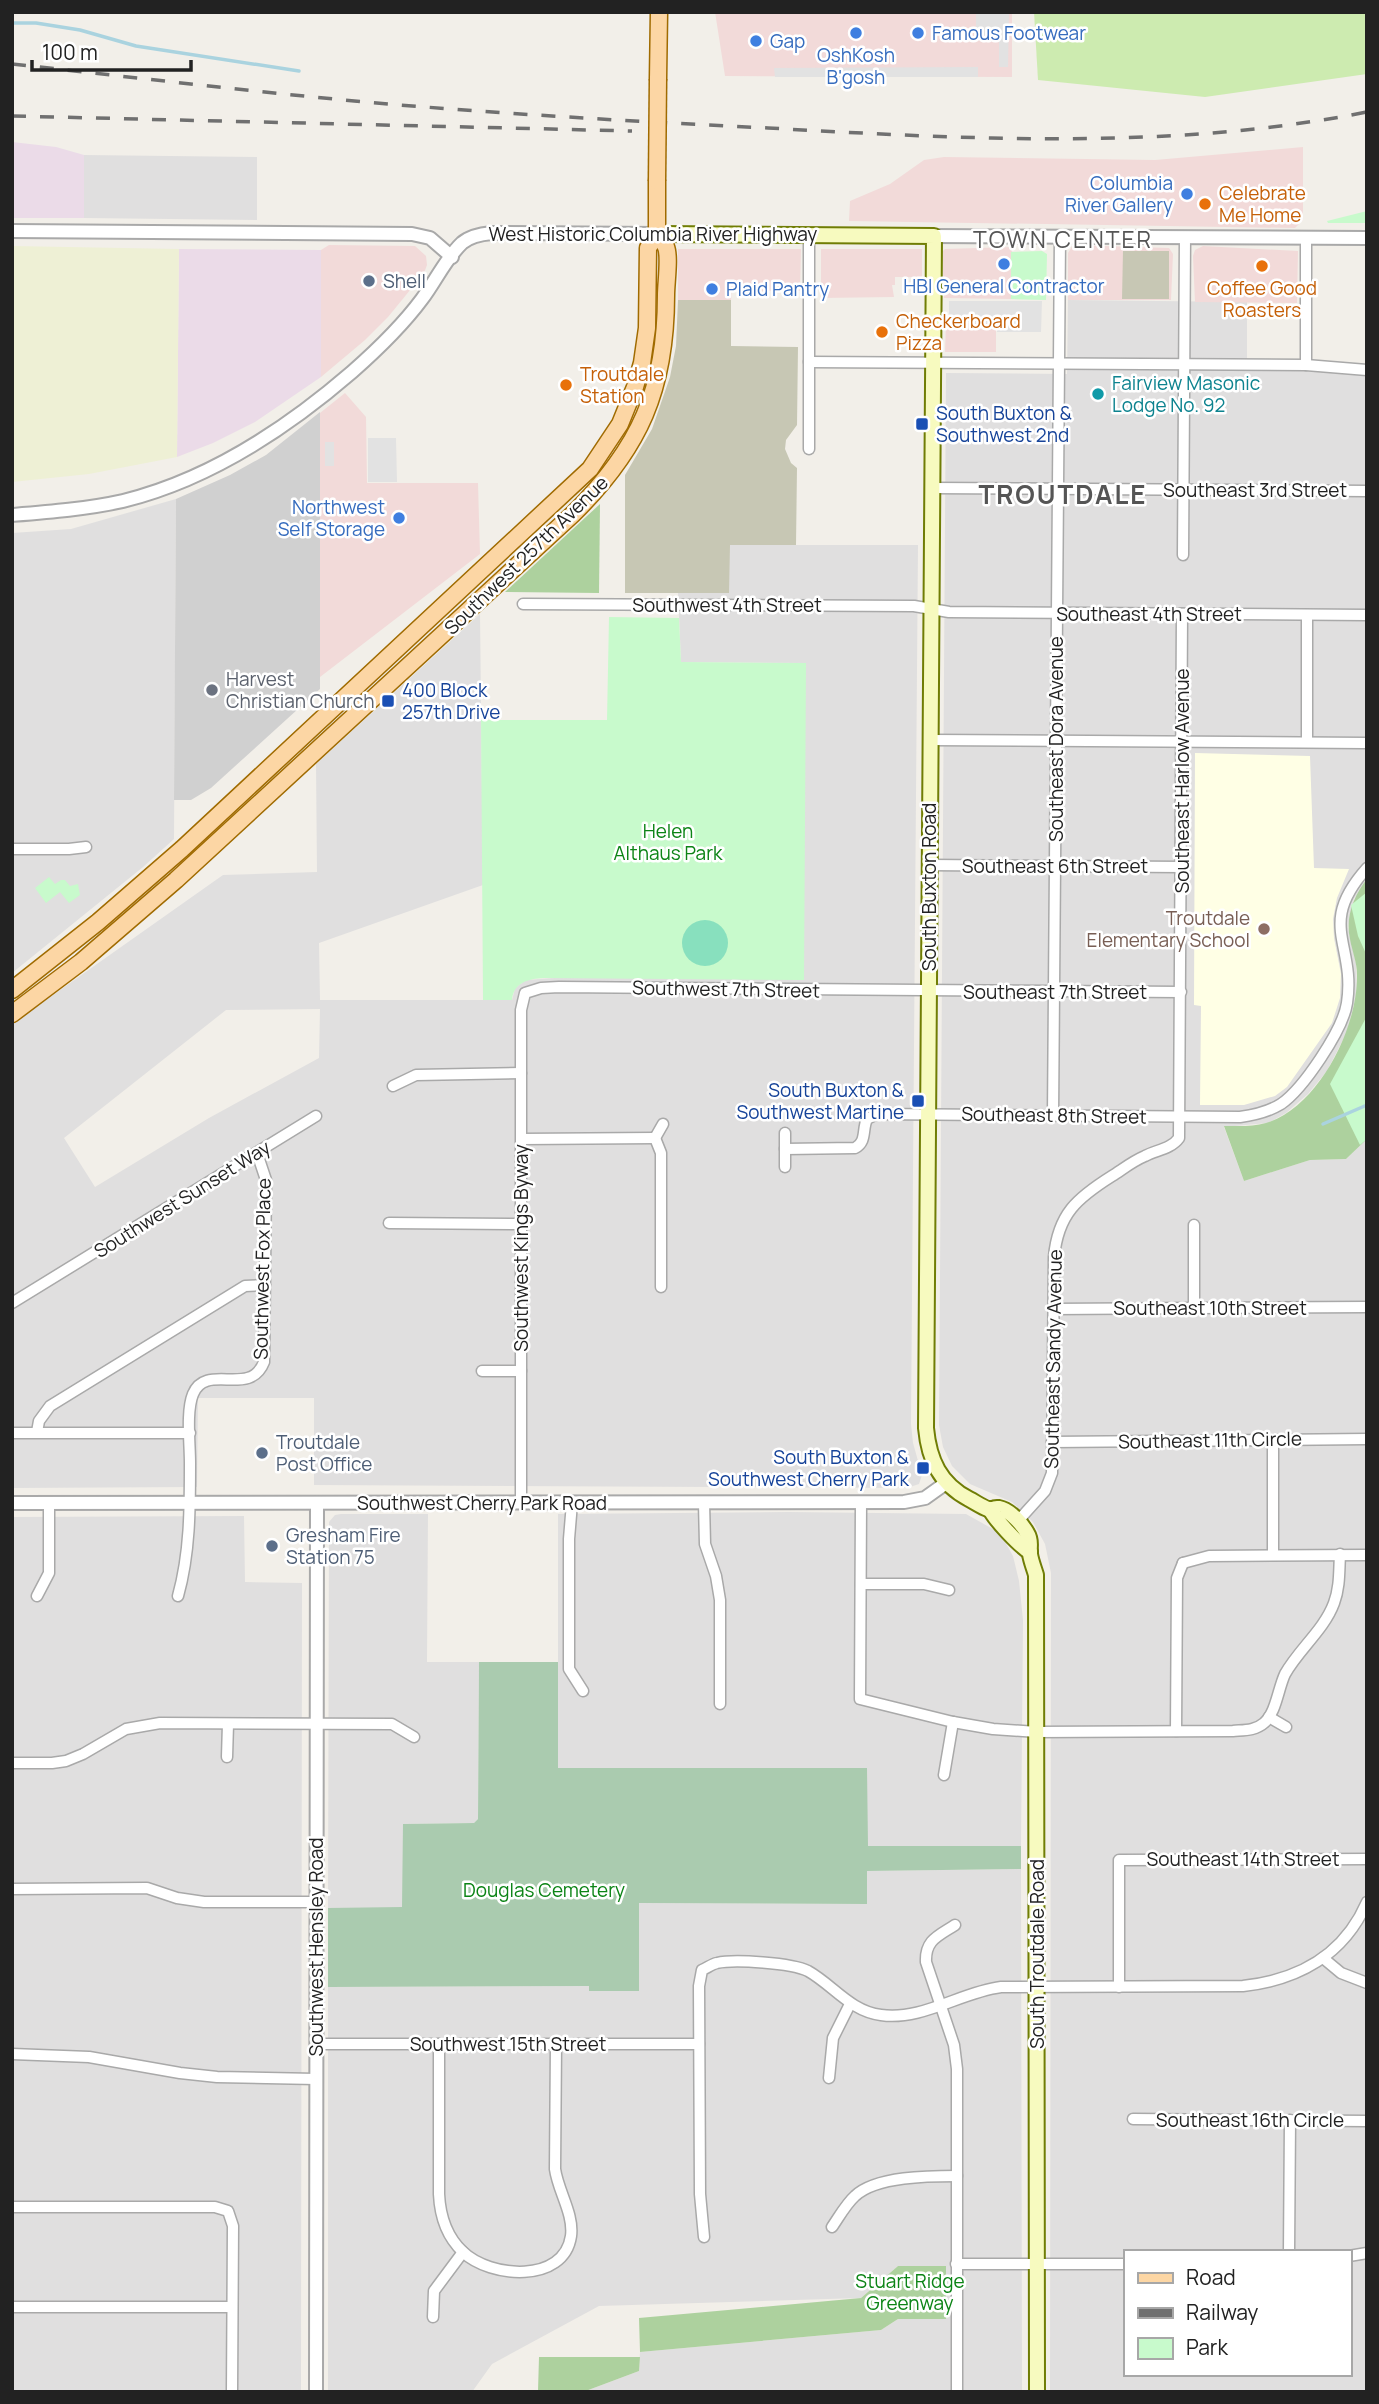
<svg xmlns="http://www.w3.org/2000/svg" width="1379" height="2404" font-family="Manrope,sans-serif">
<rect width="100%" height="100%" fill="#f2efe9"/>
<g fill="#e0dfdf" fill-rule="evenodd">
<polygon points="84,155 257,157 257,220 84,218"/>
<path d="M1068,300L1247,302V363L1367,369V879L1354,899L1348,927L1356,963L1357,993L1347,1032L1327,1071L1308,1094L1286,1113L1268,1123L1224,1127L1244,1181L1310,1160L1346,1159L1367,1139V2392H1050L1051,1573L1045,1544L1033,1522L1012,1502L970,1484L952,1466L943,1447L939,1425L946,373L1067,374ZM1125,2252H1349V2374H1125Z"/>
<polygon points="176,499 174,839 143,867 12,973 12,533 71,529"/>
<path d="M729,545H918L911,1424L913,1443L922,1475L919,1484L907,1488L314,1485V1398H198L197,1487L12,1488V1024L223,875L317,872L316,764L480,614L483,885L319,943L320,1000H512L515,988L526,980L568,977L806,663L681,662L678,593H729ZM320,1009L319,1058L209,1118L95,1187L64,1138L226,1010Z"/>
<polygon points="789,1512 966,1514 1000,1533 1013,1556 1019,1581 1023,1620 1021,1846 867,1847 866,1768 558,1768 558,1514"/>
<polygon points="341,1514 428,1514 427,1662 479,1662 478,1819 474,1823 403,1824 403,1908 328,1908 329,1522 335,1515"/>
<polygon points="244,1516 245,1582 302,1583 301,2392 12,2392 12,1517"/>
<polygon points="1021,1869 1022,2392 583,2392 639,2371 640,2352 881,2330 898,2319 946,2319 898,2266 861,2298 599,2306 492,2364 472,2392 328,2392 328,1987 589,1986 589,1991 639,1991 639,1903 866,1904 867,1871"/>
</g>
<g fill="#f2dad9">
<polygon points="715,12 1012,12 1012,77 725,76"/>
<polygon points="1303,147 1303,220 1295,228 849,221 850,201 890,184 924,160 944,157 1155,160"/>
<polygon points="329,245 415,246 426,256 427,265 424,273 388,317 365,340 321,377 321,250"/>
<polygon points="1073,245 1169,248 1173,254 1171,300 1068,300 1068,253"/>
<polygon points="1203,246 1298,251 1297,303 1195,302 1193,256 1195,250"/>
<polygon points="1012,247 1011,299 944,298 942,252 945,249"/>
<polygon points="678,249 801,249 800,291 732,291 731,300 678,300"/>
<polygon points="821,249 922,249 922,277 895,277 895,285 892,285 894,297 821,298"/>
<polygon points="946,323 996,323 996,352 945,352"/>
<polygon points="345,393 366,417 367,483 478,483 480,554 320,677 320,413"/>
</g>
<g fill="#ebdbe8">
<polygon points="12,142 56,147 84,155 84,218 12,218"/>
<polygon points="179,249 321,250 321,377 255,422 213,443 177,457"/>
</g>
<polygon fill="#ffffe5" points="1195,753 1310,756 1314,868 1349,869 1337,898 1333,919 1334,938 1341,974 1340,998 1332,1023 1287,1087 1275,1096 1244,1105 1200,1105 1201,1006 1194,1005"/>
<polygon fill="#d0d0d0" points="320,412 320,689 211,788 191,800 174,800 176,499 230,475 266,455"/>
<g fill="#c7c7b4">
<polygon points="1123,251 1169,251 1169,299 1122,299"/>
<polygon points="678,300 731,300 731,346 798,347 797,425 786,440 785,449 791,463 797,468 796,545 730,545 729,593 625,593 625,475 652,429 670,377 676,346"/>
</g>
<polygon fill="#eef0d5" points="12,246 179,249 177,457 89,474 12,482"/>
<polygon fill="#cdebb0" points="1034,12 1367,12 1367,74 1205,97 1038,80"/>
<g fill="#add19e">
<polygon points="600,504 599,593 505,592 587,516"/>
<path d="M1367,879V1139L1346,1159L1310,1160L1244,1181L1224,1126C1238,1126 1253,1127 1266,1123C1319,1107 1358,1027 1357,975C1357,962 1352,951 1350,939C1345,917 1354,895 1367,879Z"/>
<polygon points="898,2266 946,2266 946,2319 898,2319 881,2330 640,2352 639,2318 861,2298"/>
<polygon points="539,2357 640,2357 639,2371 583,2392 495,2392 538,2391"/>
</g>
<polygon fill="#aacbaf" points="479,1662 558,1662 558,1768 867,1768 868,1846 1021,1846 1021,1869 867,1871 867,1904 639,1903 639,1991 589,1991 589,1986 328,1987 328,1908 402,1907 403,1824 474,1823 478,1819"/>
<g fill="#c8facc">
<polygon points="1367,211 1367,223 1328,223 1327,221"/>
<polygon points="1042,251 1047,254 1046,300 1011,299 1011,252"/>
<path d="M609,617L679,618L681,662L806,663L804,980L544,978C528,979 514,982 512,1000H483L481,720H607Z"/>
<polygon points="49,877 55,884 61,880 65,880 70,886 78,884 80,895 69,903 60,892 46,903 35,888"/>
<polygon points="1367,892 1367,956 1358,936 1351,905"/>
<polygon points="1367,1016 1367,1139 1360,1145 1330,1084"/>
</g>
<circle fill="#88e0be" cx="705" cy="943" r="23"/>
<g fill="#e2e2e2">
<polygon points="999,12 1009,12 1008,67 999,67 999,35 976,35 976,14"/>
<polygon points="978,67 978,77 775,77 774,68"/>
<polygon points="949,301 1042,301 1041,332 997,332 997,323 949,322"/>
<polygon points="368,438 396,438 397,482 368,482"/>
<rect x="325" y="442" width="9" height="24"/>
</g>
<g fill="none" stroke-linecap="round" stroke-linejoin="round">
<g stroke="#aad3df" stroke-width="3.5">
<polyline points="12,23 36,23 80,30 136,46 299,71"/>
<polyline points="1323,1124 1367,1105"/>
</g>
<defs>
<g id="minor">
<polyline points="1306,238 1306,365"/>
<polyline points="809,362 1306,365 1367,370"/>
<polyline points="809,449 809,235"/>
<polyline points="932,488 1367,491"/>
<polyline points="1183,555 1185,237"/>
<polyline points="523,604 914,606 949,612 1367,615"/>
<polyline points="1307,615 1307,742"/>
<polyline points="931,740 1365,743"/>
<polyline points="12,849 69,849 86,847"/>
<polyline points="930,865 1181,867"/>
<polyline points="393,1086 416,1075 521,1073"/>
<polyline points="1053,1116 1060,236"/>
<polyline points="785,1133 785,1167"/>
<polyline points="655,1138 661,1153 661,1287"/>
<polyline points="655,1138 663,1124"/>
<polyline points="522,1139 655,1138"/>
<path d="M785,1149L855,1148C867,1142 862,1129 867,1119L877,1114L1240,1117C1255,1115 1268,1112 1281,1104C1303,1089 1343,1030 1347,1003C1356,943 1316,925 1367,868"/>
<polyline points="389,1223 521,1224"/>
<polyline points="12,1303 316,1116"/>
<polyline points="1194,1307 1194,1225"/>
<polyline points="1053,1309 1367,1307"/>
<polyline points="482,1371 521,1371"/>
<polyline points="37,1432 39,1421 50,1406 245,1286 265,1285"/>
<polyline points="12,1433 190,1433"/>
<polyline points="1052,1442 1367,1439"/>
<polyline points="521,1502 521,1010 525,993 541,988 559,987 1181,992"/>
<path d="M861,1502L860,1699L953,1722L993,1729L1037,1732L1233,1731C1243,1730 1255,1731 1264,1723C1276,1713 1278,1689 1285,1674C1299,1649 1324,1630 1334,1603C1340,1587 1339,1571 1340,1554"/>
<polyline points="572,1503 569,1539 569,1669 583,1691"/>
<polyline points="704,1503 705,1544 716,1576 720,1600 720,1704"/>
<path d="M1018,1521L1045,1491L1052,1473L1054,1257C1058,1214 1077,1198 1112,1176C1123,1169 1133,1161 1145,1156C1156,1150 1171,1149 1179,1138L1182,614"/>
<polyline points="1273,1555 1273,1440"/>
<polyline points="1183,1563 1209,1556 1367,1555"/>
<polyline points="861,1584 924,1584 949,1590"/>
<polyline points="37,1596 49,1573 49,1503"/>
<path d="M178,1596C190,1553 190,1509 190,1463C190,1444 186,1411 193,1394C206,1362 250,1398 264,1362L266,1180L257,1153"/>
<polyline points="1269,1717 1286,1727"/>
<polyline points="1176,1731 1177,1578 1183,1563"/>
<polyline points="227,1757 228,1724"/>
<polyline points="12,1763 52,1763 66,1761 83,1754 126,1729 160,1723 392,1724 414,1737"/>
<polyline points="944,1775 953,1722"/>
<polyline points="12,1889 147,1888 177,1898 204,1902 316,1902"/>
<path d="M955,1925C938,1936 925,1940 926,1962L954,2045L957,2069V2392"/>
<polyline points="1323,1958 1341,1973 1367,1983"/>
<polyline points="1119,1987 1119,1860 1367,1859"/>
<polyline points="316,2044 699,2044"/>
<path d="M439,2044V2194C440,2216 447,2237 463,2252C490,2278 564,2284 571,2236C574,2214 558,2191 555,2169L556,2044"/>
<polyline points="12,2054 89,2057 180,2073 217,2077 316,2079"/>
<polyline points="829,2078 833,2038 850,2004"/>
<polyline points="1133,2119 1367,2121"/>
<polyline points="12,2207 215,2207 228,2211 233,2226 232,2392"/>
<path d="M832,2227C839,2217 846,2204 855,2196C876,2176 930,2176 957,2176"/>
<path d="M704,2237L700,2194L699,1986L702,1970C707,1968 712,1964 717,1963C734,1959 792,1963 808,1971C833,1985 850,2011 881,2015C922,2021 961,1992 1001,1987L1243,1986C1298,1980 1344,1955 1367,1902"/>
<polyline points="1289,2252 1290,2120"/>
<polyline points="1349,2256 1367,2253"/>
<polyline points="956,2264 1125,2264"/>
<polyline points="12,2307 232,2307"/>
<polyline points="433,2317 434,2291 463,2252"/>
</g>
<g id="tertiary">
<polyline points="12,231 412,234 430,238 452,257"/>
<polyline points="934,236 1367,238"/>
<path d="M12,515C49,512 87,509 123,501C209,480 286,429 352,372C377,350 402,326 422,299C435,282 446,258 462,243C470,236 481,234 492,233L657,234"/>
<polyline points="12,1503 904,1502 925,1498 946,1483"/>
<polyline points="316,2392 317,1503"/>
</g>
<g id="secondary">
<path d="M657,234L934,236L926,1428C929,1460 940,1484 969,1499C975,1502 982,1507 988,1509C999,1511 989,1507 999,1508C1010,1510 1022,1524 1027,1533C1032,1541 1029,1545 1030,1554C1031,1561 1034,1568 1036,1575L1037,2392"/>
<path d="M990,1509C995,1520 1020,1546 1030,1552"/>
</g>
<g id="primary">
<polyline points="658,79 659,12"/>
<polyline points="657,234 657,181"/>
<polyline points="12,990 98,922 182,849 590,469 620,424 635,387 642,363 647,328 648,248 657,234"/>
<path d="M12,1014L81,962L176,880L573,514C640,448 666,389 666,295C666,283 670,257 666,247C664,242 659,238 657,234"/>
</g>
</defs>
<use href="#minor" stroke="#a9a9a9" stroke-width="13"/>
<use href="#tertiary" stroke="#a9a9a9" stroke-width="16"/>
<use href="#secondary" stroke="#707d05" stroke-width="18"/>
<use href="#primary" stroke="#a06b00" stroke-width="19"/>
<use href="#minor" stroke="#fff" stroke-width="10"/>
<use href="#tertiary" stroke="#fff" stroke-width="12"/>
<use href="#secondary" stroke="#f7fabf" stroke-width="14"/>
<use href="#primary" stroke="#fcd6a4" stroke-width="16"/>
<g stroke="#707070" stroke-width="3.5" stroke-dasharray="14 14" stroke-linecap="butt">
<path d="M12,64C141,78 270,94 400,105C522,115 645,122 768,128C967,139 1169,151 1367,112"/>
<polyline points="12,116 632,131"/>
</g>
<defs>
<polyline id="primary-bridge" points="657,181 658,79"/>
</defs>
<use href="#primary-bridge" stroke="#a06b00" stroke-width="19" stroke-linecap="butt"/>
<use href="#primary-bridge" stroke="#fcd6a4" stroke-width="16"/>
</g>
<g fill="#3f7fe0" stroke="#fff" stroke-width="2.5">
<circle cx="856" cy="33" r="7"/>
<circle cx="918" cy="33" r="7"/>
<circle cx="756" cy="41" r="7"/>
<circle cx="1187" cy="194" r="7"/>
<circle cx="1004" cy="264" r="7"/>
<circle cx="712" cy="289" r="7"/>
<circle cx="399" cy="518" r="7"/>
</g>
<g fill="#e8710a" stroke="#fff" stroke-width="2.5">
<circle cx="1205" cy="204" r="7"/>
<circle cx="1262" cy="266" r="7"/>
<circle cx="882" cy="332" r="7"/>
<circle cx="566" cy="385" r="7"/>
</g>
<g fill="#5c6f8a" stroke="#fff" stroke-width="2.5">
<circle cx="369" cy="281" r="7"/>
<circle cx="262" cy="1453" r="7"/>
<circle cx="272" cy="1546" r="7"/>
</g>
<circle fill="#0f9aa8" stroke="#fff" stroke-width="2.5" cx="1098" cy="394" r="7"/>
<g fill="#1a4fb4" stroke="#fff" stroke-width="2.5">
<rect x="915" y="417" width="14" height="14" rx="3.5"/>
<rect x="381" y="694" width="14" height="14" rx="3.5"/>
<rect x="911" y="1094" width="14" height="14" rx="3.5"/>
<rect x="916" y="1461" width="14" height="14" rx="3.5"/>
</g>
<circle fill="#6b7280" stroke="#fff" stroke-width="2.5" cx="212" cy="690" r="7"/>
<circle fill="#8d6e63" stroke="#fff" stroke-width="2.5" cx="1264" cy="929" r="7"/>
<g text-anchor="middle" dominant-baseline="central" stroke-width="5" stroke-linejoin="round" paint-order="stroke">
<g font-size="19" fill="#366cbe" stroke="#fff" text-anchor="start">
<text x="932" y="33">Famous Footwear</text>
<text x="770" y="41">Gap</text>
<text x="856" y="55" text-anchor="middle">OshKosh<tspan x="856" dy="22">B'gosh</tspan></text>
<text x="1173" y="183" text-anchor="end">Columbia<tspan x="1173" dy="22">River Gallery</tspan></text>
<text x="1004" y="286" text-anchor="middle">HBI General Contractor</text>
<text x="726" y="289">Plaid Pantry</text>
<text x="385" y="507" text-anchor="end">Northwest<tspan x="385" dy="22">Self Storage</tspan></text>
</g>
<g font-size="19" fill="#c56008" stroke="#fff" text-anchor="start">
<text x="1219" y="193">Celebrate<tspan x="1219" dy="22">Me Home</tspan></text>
<text x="1262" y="288" text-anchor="middle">Coffee Good<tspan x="1262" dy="22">Roasters</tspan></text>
<text x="896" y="321">Checkerboard<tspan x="896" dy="22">Pizza</tspan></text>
<text x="580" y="374">Troutdale<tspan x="580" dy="22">Station</tspan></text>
</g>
<g font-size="19" fill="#222" stroke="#fff">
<text x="653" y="234">West Historic Columbia River Highway</text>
<text x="1255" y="490">Southeast 3rd Street</text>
<text transform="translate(526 555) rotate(-44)">Southwest 257th Avenue</text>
<text x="727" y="605">Southwest 4th Street</text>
<text x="1149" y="614">Southeast 4th Street</text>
<text transform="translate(1056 739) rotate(-90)">Southeast Dora Avenue</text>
<text transform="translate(1182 781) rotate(-90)">Southeast Harlow Avenue</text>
<text x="1055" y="866">Southeast 6th Street</text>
<text transform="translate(929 887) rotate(-90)">South Buxton Road</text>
<text transform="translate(726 989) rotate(1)">Southwest 7th Street</text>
<text x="1055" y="992">Southeast 7th Street</text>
<text transform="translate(1054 1115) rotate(1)">Southeast 8th Street</text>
<text transform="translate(182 1199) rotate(-32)">Southwest Sunset Way</text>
<text transform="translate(521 1248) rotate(-90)">Southwest Kings Byway</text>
<text transform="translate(262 1269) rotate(-89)">Southwest Fox Place</text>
<text x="1210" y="1308">Southeast 10th Street</text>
<text transform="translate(1053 1359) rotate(-89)">Southeast Sandy Avenue</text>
<text transform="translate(1210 1440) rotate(-1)">Southeast 11th Circle</text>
<text x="482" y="1503">Southwest Cherry Park Road</text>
<text x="1243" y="1859">Southeast 14th Street</text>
<text transform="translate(316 1947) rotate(-90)">Southwest Hensley Road</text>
<text transform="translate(1037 1954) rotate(-90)">South Troutdale Road</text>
<text x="508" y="2044">Southwest 15th Street</text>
<text x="1250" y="2120">Southeast 16th Circle</text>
</g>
<g font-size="19" fill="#4e5e75" stroke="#fff" text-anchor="start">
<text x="383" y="281">Shell</text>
<text x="276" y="1442">Troutdale<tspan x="276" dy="22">Post Office</tspan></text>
<text x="286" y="1535">Gresham Fire<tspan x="286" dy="22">Station 75</tspan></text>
</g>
<g font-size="19" fill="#0d838f" stroke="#fff" text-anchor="start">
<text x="1112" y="383">Fairview Masonic<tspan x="1112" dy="22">Lodge No. 92</tspan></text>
</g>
<g font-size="19" fill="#164399" stroke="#fff" text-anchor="start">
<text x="936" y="413">South Buxton &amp;<tspan x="936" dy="22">Southwest 2nd</tspan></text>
<text x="402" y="690">400 Block<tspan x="402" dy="22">257th Drive</tspan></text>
<text x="904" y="1090" text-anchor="end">South Buxton &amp;<tspan x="904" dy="22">Southwest Martine</tspan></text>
<text x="909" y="1457" text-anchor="end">South Buxton &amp;<tspan x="909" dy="22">Southwest Cherry Park</tspan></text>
</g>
<g font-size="19" fill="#5b616d" stroke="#fff" text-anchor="start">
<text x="226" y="679">Harvest<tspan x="226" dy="22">Christian Church</tspan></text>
</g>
<g font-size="19" fill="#0c8416" stroke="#fff">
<text x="668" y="831">Helen<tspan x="668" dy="22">Althaus Park</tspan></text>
<text x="544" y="1890">Douglas Cemetery</text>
<text x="910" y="2281">Stuart Ridge<tspan x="910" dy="22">Greenway</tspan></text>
</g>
<g font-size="19" fill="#785e54" stroke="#fff" text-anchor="end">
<text x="1250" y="918">Troutdale<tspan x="1250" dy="22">Elementary School</tspan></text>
</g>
<g font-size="23" letter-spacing="2" fill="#555" stroke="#fff">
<text x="1063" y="239">TOWN CENTER</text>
</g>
<g font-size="26" font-weight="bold" letter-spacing="2" fill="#555" stroke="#fff">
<text x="1063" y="494">TROUTDALE</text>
</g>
</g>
<rect width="1379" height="2404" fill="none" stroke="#222222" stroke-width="28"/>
<rect x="1124" y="2250" width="228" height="126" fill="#ffffff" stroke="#a7a7a7" stroke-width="2"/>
<rect x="1138" y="2273" width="35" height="10" fill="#fcd6a4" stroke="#a7a7a7" stroke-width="2"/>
<text x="1186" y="2285" font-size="21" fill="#222222">Road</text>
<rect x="1138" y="2308" width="35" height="10" fill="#707070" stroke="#a7a7a7" stroke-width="2"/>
<text x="1186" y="2320" font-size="21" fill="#222222">Railway</text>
<rect x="1138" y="2338" width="35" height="21" fill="#c8facc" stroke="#a7a7a7" stroke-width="2"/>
<text x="1186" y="2355" font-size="21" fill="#222222">Park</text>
<path d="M32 60v10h159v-10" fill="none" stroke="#222222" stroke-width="3.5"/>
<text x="42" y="60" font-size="21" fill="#222222" stroke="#ffffff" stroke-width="5" paint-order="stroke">100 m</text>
</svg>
